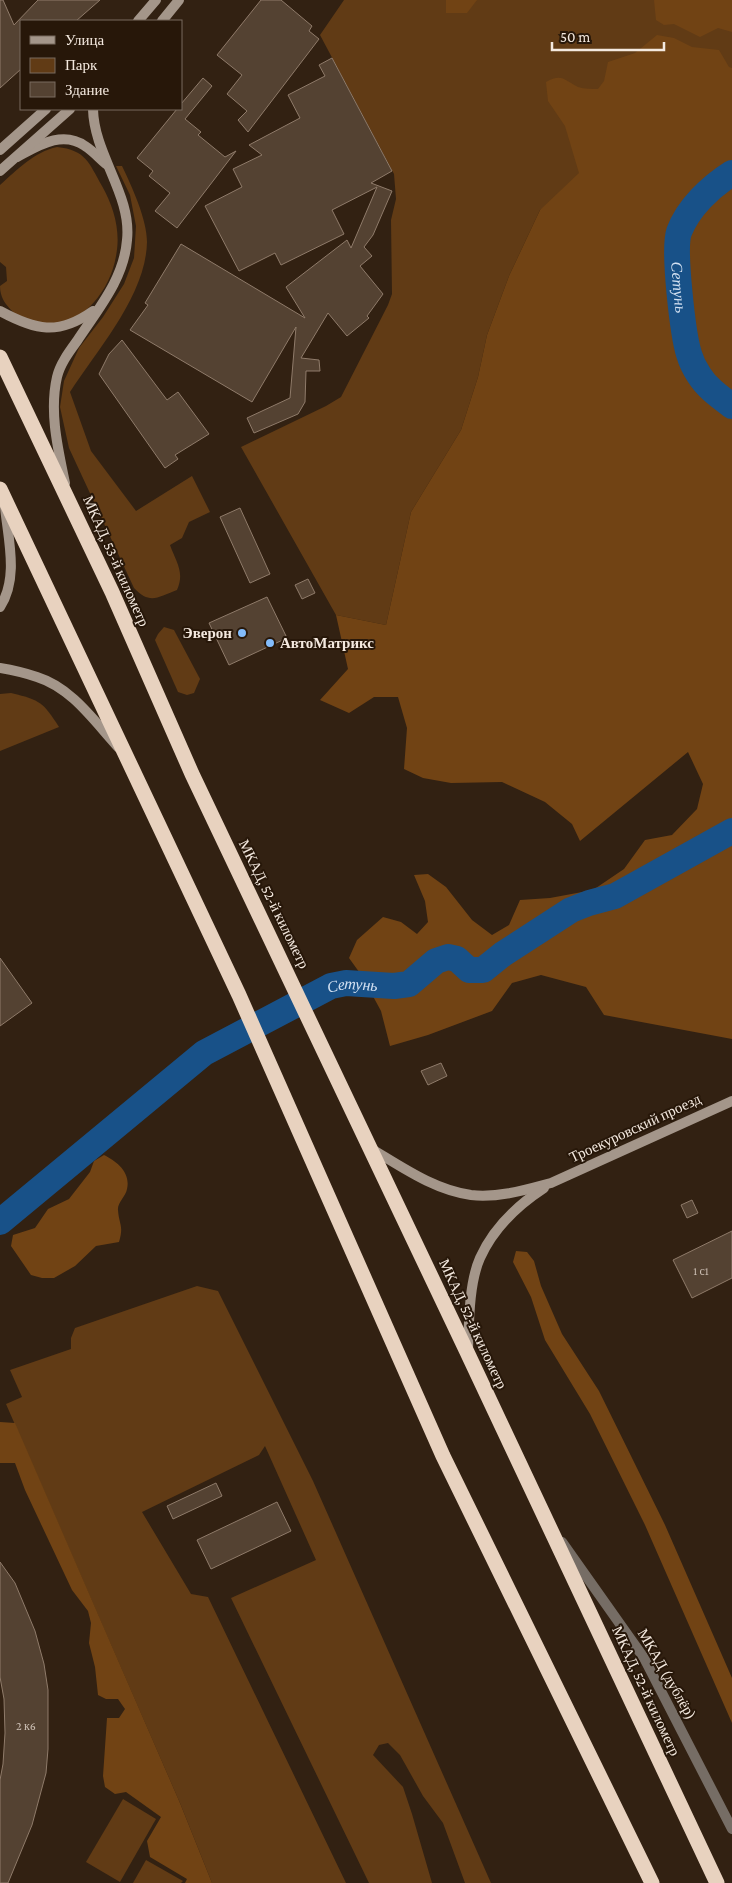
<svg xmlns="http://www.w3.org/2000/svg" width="732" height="1883" font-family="'Crimson Pro',serif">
<rect width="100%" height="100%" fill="#322112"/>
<g fill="#613b15">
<polygon points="344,0 732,0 732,147 540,210 509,276 487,335 478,377 461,430 411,512 386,625 336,615 241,447 326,406 341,397 388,305 392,294 391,220 396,199 394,174 320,35"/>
<path d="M57,147C86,150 89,163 102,186C114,207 121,232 116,256C110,292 79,331 40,324C28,322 22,320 13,312C5,304 0,297 0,286L7,281L6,267L0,262V185C17,170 34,152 57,147Z"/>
<path d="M116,166H122C132,187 147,219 147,242C146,295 98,349 70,392L91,451L136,511L192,476L210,512L189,522L182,538L170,545C176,562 185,572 177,590C158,597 150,605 134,588L69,448L60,407L64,381L79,348L103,317L124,284L134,258L136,226L130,195Z"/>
<polygon points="164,627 174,630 200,679 194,693 187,695 178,692 155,640 158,634"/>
<path d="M11,693C40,700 43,702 59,727L0,751V694Z"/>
<polygon points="197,1286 218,1291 313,1481 491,1883 465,1883 443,1823 423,1796 400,1755 388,1743 379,1745 373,1755 403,1787 412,1814 432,1883 369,1883 231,1598 316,1560 265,1446 259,1455 142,1512 191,1594 208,1597 346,1883 212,1883 180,1803 6,1404 22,1397 10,1370 71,1349 71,1338 75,1328"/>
<polygon points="123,1799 156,1819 120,1882 86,1862"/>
<polygon points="146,1860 183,1881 181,1883 133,1883"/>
</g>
<g fill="#714314">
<polygon points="446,0 477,0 467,13 446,13"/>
<polygon points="654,0 732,0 732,32 718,28 700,37 674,24 664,25 656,20"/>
<path d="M657,35L674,38L692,47L719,50L729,67L732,68V1039L604,1015L586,987L541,975L512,983L492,1011L428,1035L390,1046L381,1011L362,976L349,958L357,940L383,917L401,922L417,934L428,922L425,901L414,875L428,874L446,887L472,920L492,935L509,925L520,900L550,898L593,890L624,869L645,840L672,835L697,809L703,784L688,752L580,841L572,824L545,802L502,782L451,783L423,778L404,769L407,728L398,697H374L349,713L320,700L348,669L336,615L386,625L411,512L461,430L478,377L487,335L509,276L540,210L579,173L565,126L548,101L546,82C562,73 564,80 578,87C584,89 592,89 598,89L604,81L608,62L635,53Z"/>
<path d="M104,1155C116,1161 131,1172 127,1189C126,1196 117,1203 118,1210C119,1225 124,1225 119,1242L96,1246L75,1266L54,1278H42L31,1275L11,1246L13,1235L35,1228L48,1209L69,1199L90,1172L94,1161Z"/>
<polygon points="516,1251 527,1252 534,1261 541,1286 562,1334 599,1391 665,1525 732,1678 732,1723 645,1525 590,1414 545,1340 531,1297 513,1262"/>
<polygon points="0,1422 15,1423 180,1803 212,1883 185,1883 187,1879 150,1857 147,1841 161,1817 126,1792 115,1794 105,1787 103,1776 107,1718 119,1718 125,1709 118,1699 106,1699 98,1695 95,1667 89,1643 91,1623 88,1611 72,1590 25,1490 15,1463 0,1463"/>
</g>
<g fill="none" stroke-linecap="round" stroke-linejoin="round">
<g stroke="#185188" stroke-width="26">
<path id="s1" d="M732,173C710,187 688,208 679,232C673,250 683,335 689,354C691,361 695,369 699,375C707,388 720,397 732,406"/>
<path id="s2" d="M0,1222L204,1053L331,986L346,983L394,986L409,984L436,961L448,957L457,959L469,970H483L503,954L571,910L589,903L615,896L732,831"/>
</g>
</g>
<g fill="#544232" stroke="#8f7b6a">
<polygon points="0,0 3,0 14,25 38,0 100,0 76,21 21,21 21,69 0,88"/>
<polygon points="261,0 281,0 312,26 309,31 319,39 248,132 238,120 247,111 227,94 242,75 217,55"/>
<polygon points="332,58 392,171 371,183 392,191 373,235 364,247 372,256 360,266 383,294 367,316 369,318 347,336 328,313 301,358 319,360 320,371 306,371 305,402 298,414 254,433 247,418 290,398 296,327 252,402 130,330 148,305 145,303 181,244 305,318 286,287 347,240 351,248 377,187 332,210 344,234 281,265 275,253 239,271 205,206 242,187 233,169 262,155 249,145 300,118 288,95 325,76 319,65"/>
<polygon points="203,78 212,86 185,119 201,132 198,135 225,157 236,151 177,228 155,211 170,193 149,176 153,171 137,158 177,109 181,109 181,104"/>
<polygon points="122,340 167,400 178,392 209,434 175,455 178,459 165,468 99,374 109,354"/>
<polygon points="240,508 270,574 250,583 220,517"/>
<polygon points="308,579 315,593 302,599 295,585"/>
<polygon points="267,597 287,638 229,665 209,623"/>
<polygon points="0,958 32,1003 0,1026"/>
<polygon points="441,1063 447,1076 428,1085 421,1071"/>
<polygon points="692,1200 698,1213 687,1218 681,1205"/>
<polygon points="732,1231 732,1278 692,1298 673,1260"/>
<polygon points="216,1483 222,1496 173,1519 167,1506"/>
<polygon points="277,1502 291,1531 211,1569 197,1540"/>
<polygon points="0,1562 15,1583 35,1631 44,1664 48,1690 48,1749 46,1773 32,1825 8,1883 0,1883 0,1780 3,1764 5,1733 4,1699 0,1677"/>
</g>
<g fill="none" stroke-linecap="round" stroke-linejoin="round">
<polyline stroke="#766d65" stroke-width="10" points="562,1542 644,1658 732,1829"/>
<g stroke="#a4968a" stroke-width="10">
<polyline points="138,21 156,0"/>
<polyline points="162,21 179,0"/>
<polyline points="0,150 46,109"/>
<path d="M17,157C38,146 62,130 85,146C93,151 99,158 106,164"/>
<polyline points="0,171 70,109"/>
<path d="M0,311C35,330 58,336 93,311"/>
<path d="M65,483C58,449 49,412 57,377C60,364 69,352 77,341C98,309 124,279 127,240C132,195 94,155 93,109"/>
<path d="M0,607C19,578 8,539 5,507"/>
<path d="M0,668C12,670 25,673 37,677C72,688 94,721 118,747"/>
<path d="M370,1148C402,1167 434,1190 471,1195C498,1198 525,1190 551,1183L732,1101"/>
<path d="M468,1349C469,1321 469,1283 480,1258C493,1229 518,1205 544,1188"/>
</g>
<g stroke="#e8d2bf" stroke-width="15">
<polyline points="0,357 112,592 192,774 467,1352 717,1883"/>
<polyline points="0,489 239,995 443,1456 652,1883"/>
</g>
</g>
<g fill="#83bcfb" stroke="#271709" stroke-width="2">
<circle cx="242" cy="633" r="5"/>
<circle cx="270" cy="643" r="5"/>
</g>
<g text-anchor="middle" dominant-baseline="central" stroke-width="4" stroke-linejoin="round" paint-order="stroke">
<g font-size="12" fill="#ccbfb4">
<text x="701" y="1271">1 с1</text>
<text x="26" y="1726">2 к6</text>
</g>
<g font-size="15" fill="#f4e9df" stroke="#271709">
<text transform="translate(116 561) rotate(66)">МКАД, 53-й километр</text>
<text transform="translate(274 904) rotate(64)">МКАД, 52-й километр</text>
<text transform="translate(635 1128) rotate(-25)">Троекуровский проезд</text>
<text transform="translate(473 1324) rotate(65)">МКАД, 52-й километр</text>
<text transform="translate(667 1674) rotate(60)">МКАД (дублёр)</text>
<text transform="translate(646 1691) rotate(65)">МКАД, 52-й километр</text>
</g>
<g font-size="15" font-weight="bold" fill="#f4e9df" stroke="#271709" text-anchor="end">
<text x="232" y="633">Эверон</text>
<text x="280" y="643" text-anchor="start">АвтоМатрикс</text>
</g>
<g font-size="16" font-style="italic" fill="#d2e0f1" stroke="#271709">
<text stroke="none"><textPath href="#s1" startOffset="136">Сетунь</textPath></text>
<text stroke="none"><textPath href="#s2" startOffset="430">Сетунь</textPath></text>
</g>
</g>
<rect x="20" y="20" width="162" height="90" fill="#271709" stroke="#796b5f"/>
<rect x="30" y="36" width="25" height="8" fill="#a4968a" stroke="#796b5f"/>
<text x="65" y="45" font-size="15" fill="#f4e9df">Улица</text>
<rect x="30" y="58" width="25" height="15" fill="#613b15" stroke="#796b5f"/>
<text x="65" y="70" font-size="15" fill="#f4e9df">Парк</text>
<rect x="30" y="82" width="25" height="15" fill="#544232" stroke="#796b5f"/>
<text x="65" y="95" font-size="15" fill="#f4e9df">Здание</text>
<path d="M552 42v8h112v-8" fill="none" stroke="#f4e9df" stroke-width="2.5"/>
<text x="560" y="42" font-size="15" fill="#f4e9df" stroke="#271709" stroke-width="4" paint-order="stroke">50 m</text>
</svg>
